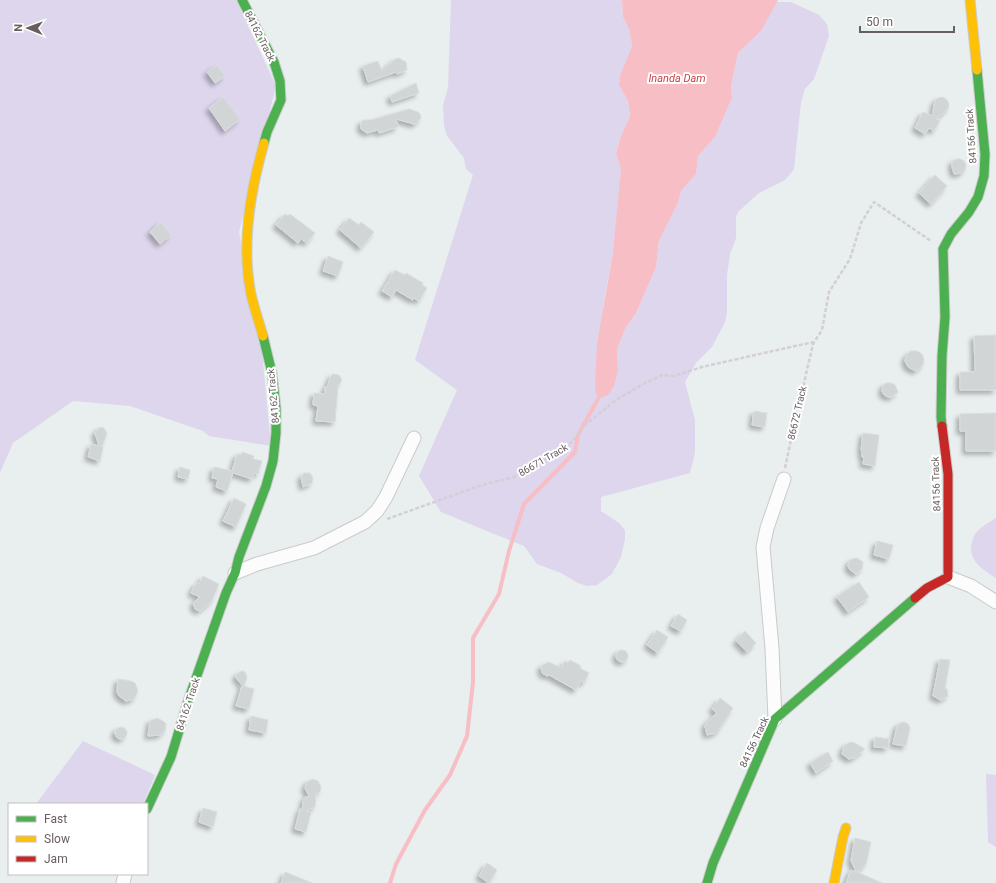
<svg xmlns="http://www.w3.org/2000/svg" width="996" height="883" font-family="Roboto,sans-serif">
<defs>
<filter id="shadow"><feDropShadow dx="-3.5" dy="3.5" stdDeviation="2" flood-color="#0004"/></filter>
</defs>
<rect width="100%" height="100%" fill="#e9eeef"/>
<g fill="#ddd6ec">
<polygon points="0,0 236,0 276,86 239,232 262,352 271,446 209,436 203,431 130,406 73,401 13,443 0,473"/>
<polygon points="451,0 622,0 623,17 629,29 632,46 620,75 619,85 628,101 630,116 621,136 616,154 621,169 620,187 613,252 603,307 618,370 617,349 626,327 636,313 656,267 659,241 678,203 681,191 696,174 698,156 715,137 732,98 731,86 738,53 761,31 776,2 791,2 819,15 827,24 829,36 814,79 805,89 801,102 794,169 785,180 759,193 739,211 736,217 736,238 730,254 727,275 727,313 725,322 712,347 696,363 685,382 695,420 695,453 690,473 601,497 601,511 619,523 625,530 625,539 621,557 612,574 597,585 587,586 578,583 561,573 537,564 524,546 482,529 441,512 419,476 457,390 415,360 473,175 466,169 464,158 447,136 444,126 443,105 448,88"/>
<path d="M996,518V578C983,570 967,560 972,542C973,539 974,535 976,533C981,527 989,522 996,518Z"/>
<polygon points="83,741 155,775 143,804 36,804"/>
<polygon points="986,774 996,775 996,847 988,842"/>
</g>
<polygon fill="#f8bec6" points="622,0 778,0 761,31 738,53 731,86 732,98 715,137 698,156 696,174 681,191 678,203 659,241 656,267 636,313 626,327 617,349 618,370 614,386 608,395 598,399 595,388 597,344 613,252 621,169 616,154 621,136 630,116 628,101 619,85 620,75 632,46 629,29 623,17"/>
<g fill="none" stroke-linecap="round" stroke-linejoin="round">
<polyline stroke="#f8bec6" stroke-width="4" points="390,883 396,864 425,810 450,775 467,736 473,682 473,638 499,594 509,551 524,504 575,452 578,435 598,399"/>
</g>
<g fill="#d2d5d5" stroke="#d8dede" filter="url(#shadow)">
<polygon points="399,58 406,62 407,70 397,74 396,72 368,82 363,66 378,61 382,71 395,59"/>
<polygon points="217,65 225,76 215,83 207,72"/>
<polygon points="416,83 419,93 392,102 390,96"/>
<polygon points="223,97 240,119 225,131 209,108"/>
<polygon points="943,97 947,100 949,104 948,109 936,119 940,121 934,131 929,128 925,134 915,128 923,112 932,116 935,101 938,98"/>
<polygon points="409,109 418,112 420,114 421,118 417,123 414,124 396,119 398,127 379,133 378,130 367,133 361,129 361,122 364,120 371,120"/>
<polygon points="956,159 960,159 964,161 966,165 965,170 962,173 954,174 952,167 952,162"/>
<polygon points="935,175 947,186 931,204 919,193"/>
<polygon points="285,214 288,216 290,214 315,233 307,243 301,239 298,243 276,225"/>
<polygon points="349,218 359,225 361,222 374,232 361,248 340,230"/>
<polygon points="161,222 171,235 160,244 150,232"/>
<polygon points="328,256 343,262 338,276 323,271"/>
<polygon points="395,270 405,275 406,273 423,283 422,285 427,288 419,301 414,298 413,300 396,290 392,297 382,291"/>
<polygon points="996,335 996,390 960,390 960,372 975,372 974,336"/>
<polygon points="911,351 917,351 922,354 924,359 923,365 916,371 908,367 905,361 906,356"/>
<polygon points="333,374 339,375 342,380 338,386 335,422 316,421 318,406 313,405 314,393 325,394 325,387 327,387 331,376"/>
<polygon points="886,383 891,383 895,385 898,392 892,397 888,397 884,395 882,391 883,386"/>
<polygon points="754,411 767,413 765,427 752,425"/>
<polygon points="996,413 996,451 966,451 966,431 960,431 960,414"/>
<polygon points="101,427 104,428 107,433 102,447 103,448 100,461 88,457 91,444 99,446 95,433 99,428"/>
<polygon points="863,433 879,435 875,466 863,464 864,457 862,457 862,451 861,450"/>
<polygon points="242,452 254,456 253,459 262,461 258,474 254,473 252,479 233,473 227,491 216,487 218,479 212,478 214,467 232,471 237,454 241,455"/>
<polygon points="180,467 190,470 188,479 178,477"/>
<polygon points="304,473 310,473 313,478 312,483 303,487 301,477"/>
<polygon points="234,498 246,504 236,527 223,521"/>
<polygon points="877,541 893,545 889,559 874,555"/>
<polygon points="857,558 863,562 862,569 856,574 850,570 848,566 849,562 852,559"/>
<polygon points="203,576 219,584 212,601 200,611 195,609 193,603 200,597 191,593 196,583 199,584"/>
<polygon points="859,582 869,597 848,612 837,597"/>
<polygon points="678,614 687,620 681,631 671,626"/>
<polygon points="657,630 668,637 658,653 647,645"/>
<polygon points="745,631 756,643 747,652 736,641"/>
<circle cx="622" cy="656" r="6"/>
<polygon points="940,659 950,660 945,688 947,689 948,696 941,700 933,696"/>
<polygon points="570,660 581,666 580,668 589,673 584,683 581,681 576,690 549,675 547,676 542,673 541,666 549,662 561,668 565,661 568,663"/>
<polygon points="242,671 245,672 247,677 244,686 254,689 249,709 236,706 242,686 243,686 237,679 236,677 237,674"/>
<polygon points="118,679 131,681 135,683 138,691 134,699 126,701 119,696 117,692"/>
<polygon points="720,698 733,708 719,730 716,733 707,735 705,726 707,722 717,713 712,709"/>
<polygon points="251,716 268,720 266,733 249,730"/>
<polygon points="157,718 163,721 166,724 165,731 160,735 148,736 150,721"/>
<polygon points="904,722 908,724 910,728 906,746 893,744 897,726 900,723"/>
<circle cx="121" cy="733" r="6"/>
<polygon points="875,737 889,739 888,748 874,747"/>
<polygon points="853,742 865,749 854,758 849,759 842,754 844,746 848,743"/>
<polygon points="828,752 833,761 816,773 810,763"/>
<polygon points="313,779 318,781 321,787 320,792 316,794 315,807 306,811 311,812 306,832 295,829 300,809 302,810 304,798 309,796 305,788 307,782"/>
<polygon points="203,808 217,812 213,827 199,822"/>
<polygon points="855,838 871,842 866,864 857,872 882,883 846,883 851,870 856,872 851,860"/>
<polygon points="487,863 497,870 489,883 479,876"/>
<polygon points="285,872 312,883 281,883"/>
</g>
<g fill="none" stroke-linecap="round" stroke-linejoin="round">
<defs>
<g id="street">
<polyline points="235,573 257,564 314,548 365,522 377,511 386,497 414,438"/>
<polyline points="948,577 971,586 996,602"/>
<polyline points="775,719 772,648 763,547 767,528 784,479"/>
<polyline points="123,883 125,874"/>
</g>
<g id="fast">
<polyline points="242,0 274,62 280,81 281,100 267,132 264,143"/>
<polyline points="942,426 941,417 942,356 945,317 943,249 951,234 969,212 978,197 984,176 985,154 977,70"/>
<polyline points="147,809 171,757 188,701 226,593 235,573 239,557 266,486 273,461 276,433 276,408 272,373 263,336"/>
<polyline points="707,883 713,863 775,719 915,598"/>
</g>
<g id="slow">
<polyline points="970,0 977,70"/>
<path d="M263,336C259,322 254,308 251,294C241,244 250,192 264,143"/>
<polyline points="834,883 843,837 846,828"/>
</g>
<polyline id="jam" points="915,598 927,588 948,577 948,474 942,426"/>
</defs>
<use href="#street" stroke="#cacaca" stroke-width="15"/>
<use href="#fast" stroke="#cbcbcb" stroke-width="11"/>
<use href="#slow" stroke="#cbcbcb" stroke-width="11"/>
<use href="#jam" stroke="#cbcbcb" stroke-width="11"/>
<g stroke="#d4cfd6" stroke-width="2.5" stroke-dasharray="4 2" stroke-linecap="butt">
<polyline points="785,468 792,435 813,344 822,330 829,292 850,259 861,223 874,202 931,241"/>
<polyline points="387,519 482,485 514,477 571,443 584,426 616,400 645,383 662,375 674,376 702,367 795,346 814,342"/>
</g>
<use href="#street" stroke="#fcfcfd" stroke-width="13"/>
<use href="#fast" stroke="#4caf50" stroke-width="9"/>
<use href="#slow" stroke="#ffc107" stroke-width="9"/>
<use href="#jam" stroke="#c62828" stroke-width="9"/>
</g>
<g text-anchor="middle" dominant-baseline="central" stroke-width="4" stroke-linejoin="round" paint-order="stroke">
<g font-size="10" fill="#685e5e" stroke="#fff">
<text transform="translate(260 36) rotate(63)">84162 Track</text>
<text transform="translate(971 136) rotate(-94)">84156 Track</text>
<text transform="translate(273 396) rotate(-95)">84162 Track</text>
<text transform="translate(797 413) rotate(-77)">86672 Track</text>
<text transform="translate(543 460) rotate(-30)">86671 Track</text>
<text transform="translate(936 484) rotate(-92)">84156 Track</text>
<text transform="translate(188 704) rotate(-72)">84162 Track</text>
<text transform="translate(754 742) rotate(-65)">84156 Track</text>
</g>
<g font-size="11" font-style="italic" fill="#ca444a" stroke="#fff">
<text x="677" y="78">Inanda Dam</text>
</g>
</g>
<rect x="8" y="803" width="140" height="72" fill="#ffffff" stroke="#c3bfbf"/>
<rect x="16" y="816" width="20" height="6" fill="#4caf50" stroke="#c3bfbf"/>
<text x="44" y="823" font-size="12" fill="#685e5e">Fast</text>
<rect x="16" y="836" width="20" height="6" fill="#ffc107" stroke="#c3bfbf"/>
<text x="44" y="843" font-size="12" fill="#685e5e">Slow</text>
<rect x="16" y="856" width="20" height="6" fill="#c62828" stroke="#c3bfbf"/>
<text x="44" y="863" font-size="12" fill="#685e5e">Jam</text>
<g transform="translate(28 28) rotate(271)" stroke="#ffffff" stroke-width="3" paint-order="stroke">
<path d="M0-3L7 15L0 10L-7 15Z" fill="#685e5e"/>
<text y="-6" font-size="11" font-weight="bold" text-anchor="middle" fill="#685e5e">N</text>
</g>
<path d="M860 26v6h94v-6" fill="none" stroke="#685e5e" stroke-width="2"/>
<text x="866" y="26" font-size="12" fill="#685e5e" stroke="#ffffff" stroke-width="3" paint-order="stroke">50 m</text>
</svg>
